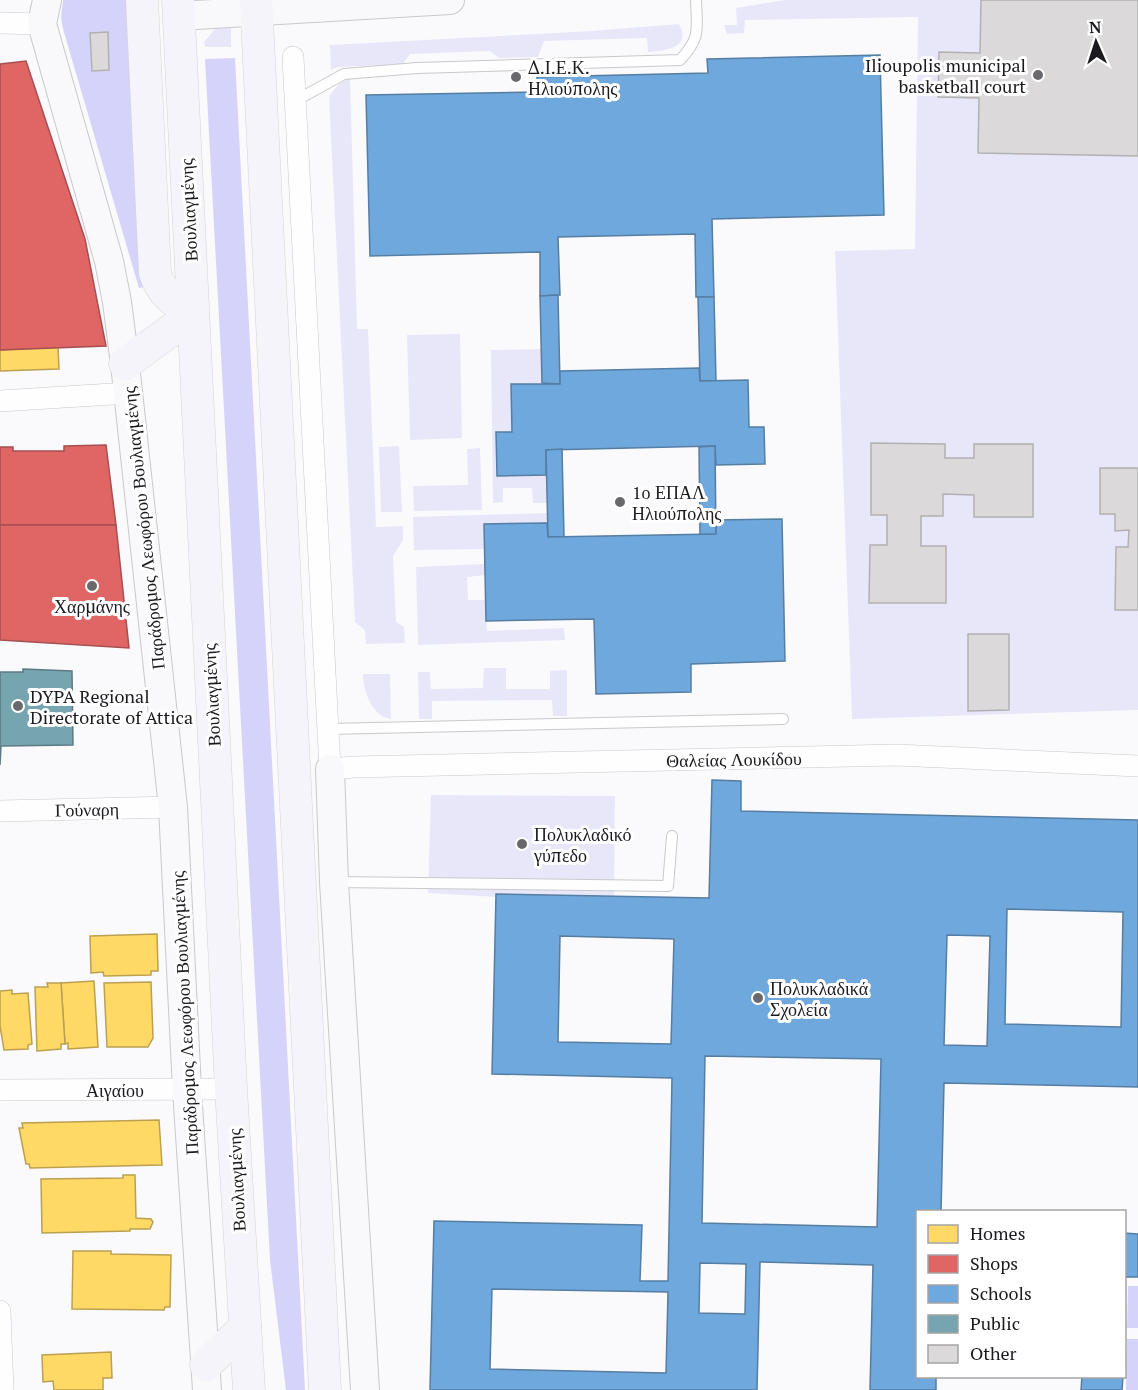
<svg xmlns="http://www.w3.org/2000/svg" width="1138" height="1390" font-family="'PT Serif',serif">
<rect width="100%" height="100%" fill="#fafafd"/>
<g fill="#e8e7fa">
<polygon points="785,0 1138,0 1138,710 852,719 835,251 915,249 918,17 745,20 744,33 727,34 724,25 737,25 736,8"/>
<polygon points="225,17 231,20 231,47 205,47 204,42"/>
<path d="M679,24C692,48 665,51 648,52L647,38L544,41L538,57L499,58L490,51L410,54L403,64L338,67L331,70L330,45L592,31Z"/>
<polygon points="350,77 357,329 368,329 376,527 403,526 403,540 393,556 396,622 404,627 405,643 366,644 365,630 355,622 329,96 338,85"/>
<polygon points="460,334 462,438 410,440 407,335"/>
<polygon points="542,349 542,383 511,385 512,432 496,432 497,475 546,475 547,503 533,503 532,488 503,488 503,502 493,503 491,350"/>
<polygon points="399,446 402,512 381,512 379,447"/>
<polygon points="480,448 482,510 414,511 413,486 468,485 467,449"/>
<polygon points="547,513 547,523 485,524 485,549 414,550 413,517"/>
<polygon points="485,564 486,575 467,577 468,600 486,600 487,631 564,628 565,640 418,645 416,567"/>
<polygon points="484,668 506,668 506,689 550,689 550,671 567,670 567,716 553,716 552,700 432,701 432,719 419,719 418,672 430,672 431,689 483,688"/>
<path d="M363,674H390L391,719C372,717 363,691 363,674Z"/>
<polygon points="431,795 615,796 614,904 428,893"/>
</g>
<g fill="#d6d3fa">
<polygon points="63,0 126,0 145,287 139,288 63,29 61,17"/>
<polygon points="235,58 305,1390 286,1390 270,1260 205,59"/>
<polygon points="1128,1286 1138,1286 1138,1328 1127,1328"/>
<polygon points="1127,1339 1138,1339 1138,1390 1126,1390"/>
</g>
<g fill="#ffd966" stroke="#bba051" stroke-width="1.5">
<polygon points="58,347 59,369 0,371 0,350"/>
<polygon points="157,934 158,971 151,971 151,975 104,976 103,972 91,973 90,936"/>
<polygon points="94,981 98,1047 68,1049 68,1043 65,1044 61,983"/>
<polygon points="151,982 153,1038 148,1047 107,1047 104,983"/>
<polygon points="47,983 61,983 65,1044 61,1044 61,1049 37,1051 35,987 48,987"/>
<polygon points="12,990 12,994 28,993 32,1044 28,1045 28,1049 4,1050 0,1026 0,991"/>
<polygon points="159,1120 162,1165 30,1168 29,1164 26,1164 19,1128 23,1128 22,1123"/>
<polygon points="123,1175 135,1175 136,1218 151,1219 153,1222 150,1229 130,1229 130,1231 42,1233 41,1179 123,1178"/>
<polygon points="73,1251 111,1251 111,1254 171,1255 170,1307 165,1307 164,1310 72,1309"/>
<polygon points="111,1352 112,1378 103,1378 103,1390 54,1390 53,1381 43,1382 42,1355"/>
</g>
<g fill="#e06666" stroke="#a54f51" stroke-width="1.5">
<polygon points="26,61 85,239 106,346 0,350 0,64"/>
<polygon points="106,445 116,525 0,525 0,447 13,447 13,451 64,451 64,446"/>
<polygon points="0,525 116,525 129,648 0,640"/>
</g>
<g fill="#6fa8dc" stroke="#567da3" stroke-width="1.5" fill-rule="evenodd">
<polygon points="880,55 884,215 712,219 714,297 696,297 695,234 558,237 560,295 540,296 540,252 370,256 366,95 537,92 537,77 708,73 707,59"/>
<polygon points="558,295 560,384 542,383 540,296"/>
<polygon points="698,297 714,297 716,381 700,381"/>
<polygon points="699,368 700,381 748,380 749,427 764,427 765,464 716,465 715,446 546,450 546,475 497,476 496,432 512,432 511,384 560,384 560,371"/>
<polygon points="715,446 716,534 700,535 699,447"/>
<polygon points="562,449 564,537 548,537 546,450"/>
<polygon points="782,519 785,661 691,664 691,692 596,694 594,619 486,621 484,524 547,523 548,537 716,534 716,520"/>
<path d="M712,780L741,781V811L1138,820V1087L944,1083L941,1212H918V1376H936V1390H870L873,1265L760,1262L757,1390H430L434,1221L642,1225L640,1281H668L672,1078L492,1074L496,894L709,898ZM1007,909L1123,912L1121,1027L1005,1024ZM947,935L990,936L987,1046L944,1045ZM560,936L674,939L671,1044L558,1042ZM705,1056L881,1059L877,1227L702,1223ZM700,1263L746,1264L745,1314L699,1313ZM492,1289L668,1292L666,1373L490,1369Z"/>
<polygon points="1124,1233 1138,1234 1138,1277 1125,1277 1124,1302"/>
<polygon points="1082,1376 1123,1376 1122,1390 1081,1390"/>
</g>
<polygon fill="#76a5af" stroke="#5b7b84" stroke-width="1.5" points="23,669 72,671 73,745 1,746 0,765 0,672 23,672"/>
<g fill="#dbd9d9" stroke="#b2b1b1" stroke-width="1.5">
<polygon points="981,0 1138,0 1138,156 978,153 979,98 938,97 939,52 980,53"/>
<polygon points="108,32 109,70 92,71 90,33"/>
<polygon points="871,443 945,444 945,458 974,458 974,444 1033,444 1033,517 974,517 974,495 943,494 943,516 921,516 921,546 946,546 946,603 869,603 870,545 887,545 887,515 871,515"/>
<polygon points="1100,468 1138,468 1138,610 1115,610 1116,547 1128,547 1129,530 1115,531 1115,514 1100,514"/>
<polygon points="968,634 1009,634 1009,710 968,711"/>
</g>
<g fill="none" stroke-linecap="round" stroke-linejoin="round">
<defs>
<g id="lane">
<path d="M295,101L344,74L417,68L680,60C701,38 697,29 696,0"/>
<polyline points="328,729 783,719"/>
<polyline points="334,882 668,886 672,836"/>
</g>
<g id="street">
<polyline points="0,23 42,24"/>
<polyline points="293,57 330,769 354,767 896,755 1138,766"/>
<polyline points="0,401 128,393"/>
<polyline points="0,811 173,807"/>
<polyline points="0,1090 231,1089"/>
<polyline points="0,1311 3,1390"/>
</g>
<g id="secondary">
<polyline points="47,0 42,24 109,261 117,302 125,364 173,807 187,1090 207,1390"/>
<polyline points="179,16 450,0"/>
<polyline points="330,769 334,882 365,1390"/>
</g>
<g id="primary">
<polyline points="178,0 231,1089 249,1390"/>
<polyline points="256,0 325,1390"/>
<path d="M125,364L193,314C175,302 162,295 155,273L142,0"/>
<polyline points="206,1365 245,1327"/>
</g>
</defs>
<use href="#lane" stroke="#c9c9cc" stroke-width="12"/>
<use href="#street" stroke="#c9c9cc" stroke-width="22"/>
<use href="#secondary" stroke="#c9c9cc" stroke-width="30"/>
<use href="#primary" stroke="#d4d4d6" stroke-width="33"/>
<use href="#lane" stroke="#fefeff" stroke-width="10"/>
<use href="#street" stroke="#fefeff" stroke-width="21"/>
<use href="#secondary" stroke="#f9f9fc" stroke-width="28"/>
<use href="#primary" stroke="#f4f4fa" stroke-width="32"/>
</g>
<g fill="#69686d" stroke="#fff" stroke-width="2">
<circle cx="1038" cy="75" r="6"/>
<circle cx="516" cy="77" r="6"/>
<circle cx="620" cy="502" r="6"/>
<circle cx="92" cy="586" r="6"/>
<circle cx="18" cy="706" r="6"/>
<circle cx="522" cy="844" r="6"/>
<circle cx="758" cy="998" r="6"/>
</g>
<g text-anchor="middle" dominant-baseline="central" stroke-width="6" stroke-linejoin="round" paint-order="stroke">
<g font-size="18" fill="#1b1a1f" stroke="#fff" text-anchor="start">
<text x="1026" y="65" text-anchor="end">Ilioupolis municipal<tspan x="1026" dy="21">basketball court</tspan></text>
<text x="528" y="67">Δ.Ι.Ε.Κ.<tspan x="528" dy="21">Ηλιούπολης</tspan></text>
<text x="632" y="492">1ο ΕΠΑΛ<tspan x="632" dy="21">Ηλιούπολης</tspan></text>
<text x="92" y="606" text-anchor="middle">Χαρμάνης</text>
<text x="30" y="696">DYPA Regional<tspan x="30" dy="21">Directorate of Attica</tspan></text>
<text x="534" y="834">Πολυκλαδικό<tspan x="534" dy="21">γύπεδο</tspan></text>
<text x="770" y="988">Πολυκλαδικά<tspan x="770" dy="21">Σχολεία</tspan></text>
</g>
<g font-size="18" fill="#1b1a1f" stroke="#fff">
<text transform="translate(188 210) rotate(-93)">Βουλιαγμένης</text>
<text transform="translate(143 528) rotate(-96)">Παράδρομος Λεωφόρου Βουλιαγμένης</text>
<text transform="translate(211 695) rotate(-93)">Βουλιαγμένης</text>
<text transform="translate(734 759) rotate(-1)">Θαλείας Λουκίδου</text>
<text transform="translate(87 809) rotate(-1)">Γούναρη</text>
<text transform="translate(184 1013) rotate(-93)">Παράδρομος Λεωφόρου Βουλιαγμένης</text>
<text x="115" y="1090">Αιγαίου</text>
<text transform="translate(236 1180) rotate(-93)">Βουλιαγμένης</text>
</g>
</g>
<rect x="916" y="1210" width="210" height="168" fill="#ffffff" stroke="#a4a3a5" stroke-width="1.5"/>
<rect x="928" y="1225" width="30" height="18" fill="#ffd966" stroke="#a4a3a5" stroke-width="1.5"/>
<text x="970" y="1240" font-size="18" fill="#1b1a1f">Homes</text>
<rect x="928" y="1255" width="30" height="18" fill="#e06666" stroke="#a4a3a5" stroke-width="1.5"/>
<text x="970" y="1270" font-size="18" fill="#1b1a1f">Shops</text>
<rect x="928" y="1285" width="30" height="18" fill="#6fa8dc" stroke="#a4a3a5" stroke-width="1.5"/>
<text x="970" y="1300" font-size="18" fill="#1b1a1f">Schools</text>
<rect x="928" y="1315" width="30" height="18" fill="#76a5af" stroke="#a4a3a5" stroke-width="1.5"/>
<text x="970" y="1330" font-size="18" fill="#1b1a1f">Public</text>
<rect x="928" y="1345" width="30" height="18" fill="#dbd9d9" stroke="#a4a3a5" stroke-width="1.5"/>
<text x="970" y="1360" font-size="18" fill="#1b1a1f">Other</text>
<g transform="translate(1096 42) rotate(357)" stroke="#ffffff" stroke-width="4.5" paint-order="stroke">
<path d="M0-4.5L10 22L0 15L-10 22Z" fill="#1b1a1f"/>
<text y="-9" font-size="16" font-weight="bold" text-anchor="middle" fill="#1b1a1f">N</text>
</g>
</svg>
